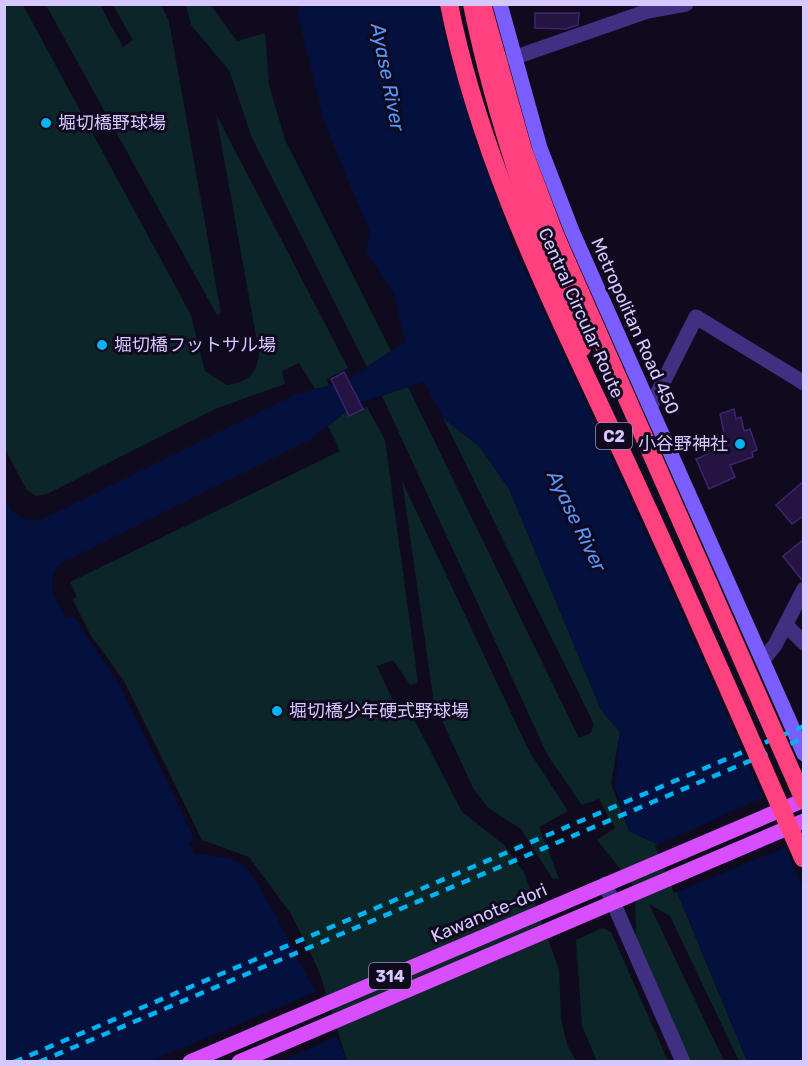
<svg xmlns="http://www.w3.org/2000/svg" width="808" height="1066" font-family="Rubik,'Noto Sans JP',sans-serif">
<rect width="100%" height="100%" fill="#100a1e"/>
<g fill="#0c2528">
<path d="M23,5L191,315L205,371L227,385C248,382 257,374 259,353L216,114L348,368L327,379L329,386L315,389L299,363L282,371L285,384L215,409L47,494L36,496L26,489L4,447V5Z"/>
<polygon points="46,5 100,5 123,47 133,40 113,5 161,5 169,21 221,313 217,315"/>
<polygon points="186,5 211,5 237,41 265,33 269,85 285,140 391,351 367,367 252,138 229,70 191,25"/>
<polygon points="408,387 579,738 591,733 594,724 443,418 480,447 509,489 601,710 620,732 611,784 629,831 657,844 747,1061 739,1061 670,916 649,904 724,1061 687,1061 632,939 636,933 635,888 597,840 615,828 599,799 582,805 548,756 382,396"/>
<polygon points="367,407 385,440 418,683 410,685 393,660 377,666 392,699 416,723 462,812 503,844 524,872 559,970 561,1018 567,1044 576,1061 347,1061 319,971 291,914 249,857 202,840 124,681 90,634 73,600 77,597 70,582 340,451 328,426 347,411 349,416"/>
<polygon points="402,481 529,751 568,811 539,827 559,879 552,878 521,829 487,807 473,788 434,703"/>
<polygon points="602,928 611,932 668,1061 597,1061 582,1026 576,940"/>
</g>
<g fill="#04103d">
<polygon points="298,5 439,5 449,52 475,139 515,249 668,581 803,888 803,1061 747,1061 657,844 629,831 615,787 620,732 601,710 509,489 480,447 443,418 424,382 360,403 348,380 405,342 394,294 366,252 370,233 324,122 298,15"/>
<path d="M334,384L347,411L311,439L60,564C43,585 56,597 66,618L74,617L120,685L195,840L188,843L195,854C211,856 230,856 244,865C257,872 339,1038 347,1061H5L4,497C14,515 20,522 41,520L294,395Z"/>
</g>
<g fill="#100a1e">
<polygon points="766,796 788,846 674,893 655,846"/>
<polygon points="316,992 338,1036 278,1062 151,1061"/>
</g>
<g fill="#241441" stroke="#3e246f" stroke-width="1.5">
<polygon points="535,13 579,13 578,25 566,29 535,28"/>
<polygon points="344,372 363,409 349,416 331,379"/>
<polygon points="734,409 736,419 741,417 744,431 750,429 757,450 752,452 753,457 730,465 735,477 709,489 696,459 706,455 703,446 720,439 719,435 724,433 720,414"/>
<polygon points="804,481 804,515 792,524 776,505"/>
<polygon points="804,539 804,579 802,580 783,556"/>
</g>
<g fill="none" stroke-linecap="round" stroke-linejoin="round">
<g stroke="#403082" stroke-width="15">
<polyline points="513,58 648,11 686,4"/>
<polyline points="650,408 696,317 804,383"/>
<polyline points="786,625 804,643"/>
<polyline points="763,660 775,645 804,589"/>
<polyline points="605,884 683,1062"/>
</g>
<polyline stroke="#7b5eff" stroke-width="15" points="500,4 540,148 572,231 804,754"/>
<g stroke="#d84eff" stroke-width="15">
<polyline points="190,1062 804,800"/>
<polyline points="239,1062 804,821"/>
</g>
<path stroke="#ff427f" stroke-width="18" d="M472,4C496,122 537,237 582,348"/>
<g stroke="#00b4f2" stroke-width="4.5" stroke-dasharray="9 8" stroke-linecap="butt">
<polyline points="14,1062 804,726"/>
<polyline points="39,1062 804,738"/>
</g>
<g stroke="#ff427f" stroke-width="18">
<path d="M449,4C482,170 561,320 631,472C690,600 746,729 803,858"/>
<polyline points="482,4 523,150 555,235 804,800"/>
</g>
</g>
<g fill="#00b4f2" stroke="#100a1e" stroke-width="2">
<circle cx="46" cy="123" r="6"/>
<circle cx="102" cy="345" r="6"/>
<circle cx="740" cy="444" r="6"/>
<circle cx="277" cy="711" r="6"/>
</g>
<g text-anchor="middle" dominant-baseline="central" stroke-width="6" stroke-linejoin="round" paint-order="stroke">
<g fill="#100a1e" stroke="#9b8ebc" stroke-width="1.5">
<rect x="596" y="423" width="36" height="26" rx="4.5"/>
<rect x="369" y="963" width="42" height="26" rx="4.5"/>
</g>
<g font-size="16" font-weight="bold" fill="#d6c7ff">
<text x="614" y="436">C2</text>
<text x="390" y="976">314</text>
</g>
<g font-size="18" fill="#d6c7ff" stroke="#100a1e" text-anchor="start">
<text x="58" y="123">堀切橋野球場</text>
<text x="114" y="345">堀切橋フットサル場</text>
<text x="728" y="444" text-anchor="end">小谷野神社</text>
<text x="289" y="711">堀切橋少年硬式野球場</text>
</g>
<g font-size="18" fill="#d6c7ff" stroke="#100a1e">
<text transform="translate(581 313) rotate(66)">Central Circular Route</text>
<text transform="translate(635 326) rotate(66)">Metropolitan Road 450</text>
<text transform="translate(489 913) rotate(-23)">Kawanote-dori</text>
</g>
<g font-size="20" font-style="italic" fill="#5596ff" stroke="#100a1e">
<text transform="translate(388 77) rotate(79)">Ayase River</text>
<text transform="translate(577 521) rotate(64)">Ayase River</text>
</g>
</g>
<rect width="808" height="1066" fill="none" stroke="#d6c7ff" stroke-width="12"/>
</svg>
